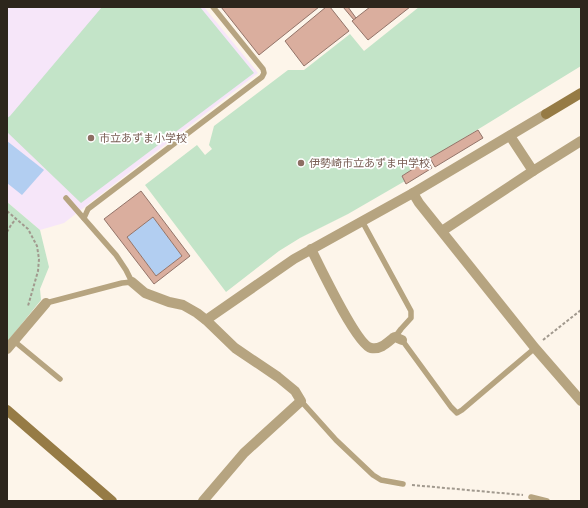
<svg xmlns="http://www.w3.org/2000/svg" width="588" height="508" font-family="'Varela Round','Noto Sans JP',sans-serif">
<rect width="100%" height="100%" fill="#fdf5ea"/>
<polygon fill="#f6e6f9" points="7,7 204,7 258,73 64,223 40,230 7,202"/>
<g fill="#c3e4c8">
<polygon points="102,7 200,7 254,73 81,203 7,132 7,118 10,116"/>
<polygon points="419,7 581,7 581,66 402,176 405,181 348,214 300,238 279,251 226,292 145,185 197,145 205,155 212,149 209,145 214,126 288,70 304,70 350,34 364,51"/>
<polygon points="7,202 40,230 49,267 40,289 41,300 7,342"/>
</g>
<g fill="#b2cef1">
<polygon points="7,141 44,170 22,195 7,183"/>
<polygon points="153,217 182,256 156,276 127,237"/>
</g>
<g fill="#daae9e" stroke="#937469" fill-rule="evenodd">
<polygon points="221,7 319,7 259,55"/>
<polygon points="326,7 330,7 349,31 304,66 285,41"/>
<polygon points="343,7 348,7 356,18 354,20"/>
<polygon points="370,7 410,7 368,40 352,21"/>
<polygon points="478,130 483,138 435,167 430,158"/>
<polygon points="427,160 432,168 406,184 402,176"/>
<path d="M141,191L190,256L154,284L104,219ZM153,217L182,256L156,276L127,237Z"/>
</g>
<g fill="none" stroke-linecap="round" stroke-linejoin="round">
<g stroke="#a1998e" stroke-width="2" stroke-dasharray="3 2" stroke-linecap="butt">
<polyline points="7,211 28,229 37,246 39,259 38,271 28,306"/>
<polyline points="7,232 11,225 16,219"/>
<polyline points="543,340 581,310"/>
<polyline points="412,485 523,495"/>
</g>
<g stroke="#b6a480" stroke-width="5.5">
<polyline points="84,218 88,209 262,77 264,73 263,69 213,7"/>
<polyline points="362,221 411,311 411,318 401,329 395,337"/>
<polyline points="46,303 122,283 132,282 126,270 116,255 66,198"/>
<polyline points="402,340 451,407 457,413 462,410 535,348"/>
<polyline points="14,341 60,379"/>
<polyline points="301,401 336,440 373,475 381,480 403,484"/>
<polyline points="531,497 547,501"/>
</g>
<g stroke="#b6a480" stroke-width="10">
<polyline points="510,136 533,171 581,141"/>
<polyline points="413,193 419,203 535,348 581,401"/>
<polyline points="442,231 533,171"/>
<path d="M311,249C319,265 357,345 371,348C380,350 387,343 393,338L395,337L402,340"/>
<polyline points="132,282 145,293 169,302 183,305 197,313 206,320 235,348 278,377 295,391 301,401 244,453 203,501"/>
<polyline points="206,320 294,259 413,193 546,114"/>
<polyline points="7,349 46,303"/>
</g>
<g stroke="#967b45" stroke-width="10">
<polyline points="546,114 581,93"/>
<polyline points="7,410 112,501"/>
</g>
</g>
<g fill="#8d6e63" stroke="#fff" stroke-width="1.5">
<circle cx="91" cy="138" r="4"/>
<circle cx="301" cy="163" r="4"/>
</g>
<g text-anchor="middle" dominant-baseline="central" stroke-width="3.5" stroke-linejoin="round" paint-order="stroke">
<g font-size="11" fill="#785e54" stroke="#fff" text-anchor="start">
<text x="99" y="138">市立あずま小学校</text>
<text x="309" y="163">伊勢崎市立あずま中学校</text>
</g>
</g>
<rect width="588" height="508" fill="none" stroke="#2d261c" stroke-width="16"/>
</svg>
